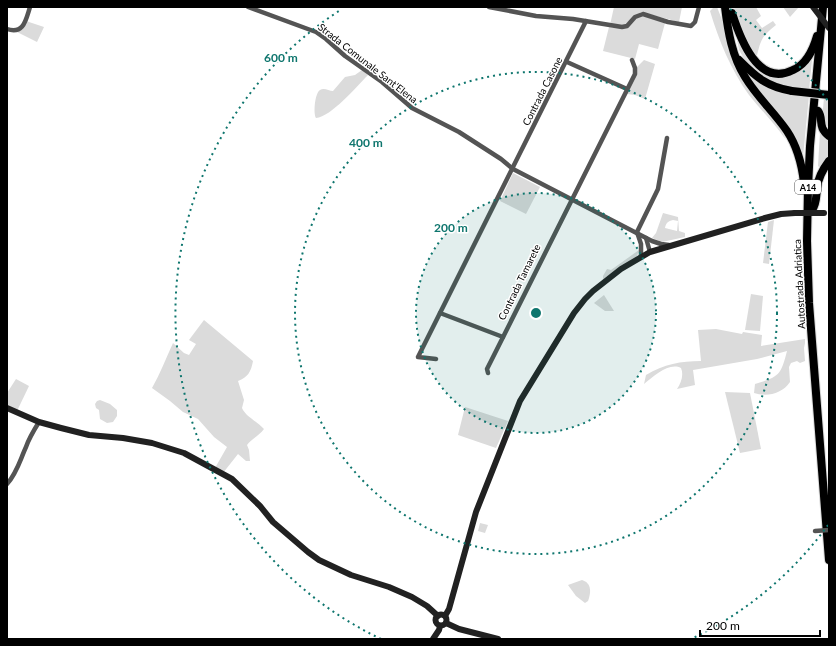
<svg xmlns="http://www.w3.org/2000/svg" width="836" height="646" font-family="Lato,sans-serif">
<rect width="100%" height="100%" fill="#fff"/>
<g fill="#dbdbdb" fill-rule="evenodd">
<polygon points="614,7 682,7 679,22 641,12 624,25 610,25"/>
<path d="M714,7H717L724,25L727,47L734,64L747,87L780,128L786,140C775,124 761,110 749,95C731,70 719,41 710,11Z"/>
<path d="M734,7H756L761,16L756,20L762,28L773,21L776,25C760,38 761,40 756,59L740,29Z"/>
<polygon points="783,7 799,7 790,17"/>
<polygon points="644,15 665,23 658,49 639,44 635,59 603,51 609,27 618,28 635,19"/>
<polygon points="26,21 44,27 37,42 17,32 22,29"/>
<polygon points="737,40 752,61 785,76 797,73 812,60 809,91 769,82 747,64 739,50"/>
<polygon points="644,60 655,64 645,99 635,95 627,94 637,70 637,67"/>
<path d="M362,70L368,75C357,86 331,117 316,118C313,113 315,93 320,90C324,87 329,91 333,91L345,77L355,75Z"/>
<polygon points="746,71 809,96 803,157 759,94"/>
<polygon points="824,98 829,98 829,127 824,125 822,119"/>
<polygon points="820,132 829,138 829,157 820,168 818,166"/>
<polygon points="513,173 540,187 526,214 500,201"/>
<path d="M663,213L678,217L679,231L685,233V237L662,242L652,238L656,233ZM673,220L678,221L677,231L665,228C666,223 668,221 673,220Z"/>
<polygon points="774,220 769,264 763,263 768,222"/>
<polygon points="639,250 637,256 603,279 603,276 607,269 611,270"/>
<polygon points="751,294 763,296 760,331 745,330"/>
<polygon points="604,295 614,311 605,311 594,303"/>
<path d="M204,320L253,361C251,372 248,377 238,381L244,400L242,408C246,417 257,421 264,429C259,436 251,439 247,445L249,450L250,461H246L238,454L223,473L215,468L227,447L214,437L198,419L183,412L170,401L152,388C160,374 166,358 173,343L184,353L189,355L196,344L189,340Z"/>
<path d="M716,329L742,334L743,332L762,335L761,346L805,339V343L804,348L805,361L800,363L797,361L791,363L789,367L790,382C782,394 767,397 754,393L755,384C779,377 781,375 787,351L757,359L693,370L695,385L677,389C681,383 684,375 681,368C669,362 654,376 644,384L646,375C664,364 681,361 701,361L698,330Z"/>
<polygon points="16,379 29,386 17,411 7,406 7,393"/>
<polygon points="725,392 750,393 761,449 740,453"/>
<polygon points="100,400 110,404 117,410 117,416 113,422 107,423 100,419 99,410 96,408 95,404 97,401"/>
<polygon points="465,407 508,421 496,448 458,435"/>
<polygon points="480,523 488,525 485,533 478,531"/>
<path d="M582,580C592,583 591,593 588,601L585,603L576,596L568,585Z"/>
</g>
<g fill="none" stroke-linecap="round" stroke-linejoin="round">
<defs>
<g id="highway">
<path d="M725,7C728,32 732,56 745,77C757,97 774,112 787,131C797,146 802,165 804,183"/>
<polyline points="823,7 810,146 808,188 807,241 809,303 829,560"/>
<path d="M732,13C740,38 758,88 793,70C807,64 813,50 817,36"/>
<path d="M739,60C756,77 767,87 792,91"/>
<path d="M818,111C824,119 817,127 829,136"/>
<path d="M812,210C817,203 816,196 817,188C818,178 823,169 829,161"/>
</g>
</defs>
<use href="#highway" stroke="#dbdbdb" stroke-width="10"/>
<g stroke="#545454" stroke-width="4.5">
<polyline points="248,7 316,32 326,39 345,56 382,82 412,108 459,132 501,159 513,169 652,241 661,244 669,245"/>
<polyline points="489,7 536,16 573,19 622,27 627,26 635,17 643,14 668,22 691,26 695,22 699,7"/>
<path d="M7,29C24,35 26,19 30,7"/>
<polyline points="567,62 627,89"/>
<polyline points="646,238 650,252"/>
<polyline points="641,257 641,244 637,232 658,189 667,138"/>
<polyline points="440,313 503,337"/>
<polyline points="436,359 418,357 586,21"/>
<polyline points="488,373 487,369 635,74 635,68 632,60"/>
<path d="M7,484C17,473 20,460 26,447C29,438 34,430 39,422"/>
</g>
<g stroke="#212121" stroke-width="6">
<polyline points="7,408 39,422 61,428 89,435 123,438 152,443 184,453 232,479 260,506 273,522 308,552 319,560 351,575 389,587 412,597 427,606 438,616"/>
<circle cx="441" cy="620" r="5.5"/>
<polyline points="445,616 449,609 476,512 520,401 574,313 585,299 593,291 621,269 650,252 765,218 781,214 795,213"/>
<polyline points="446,623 459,629 498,639"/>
<polyline points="433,639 439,630 440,626"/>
</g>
<use href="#highway" stroke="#000" stroke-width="8"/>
<defs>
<polyline id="highway-bridge" points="792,91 829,95"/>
</defs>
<use href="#highway-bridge" stroke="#dbdbdb" stroke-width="10" stroke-linecap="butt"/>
<polyline stroke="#545454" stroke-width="4.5" points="815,531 829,530"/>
<g stroke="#212121" stroke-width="6">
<polyline points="813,7 829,28"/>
<polyline points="795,213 824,213"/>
</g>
<use href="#highway-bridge" stroke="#000" stroke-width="8"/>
</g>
<circle cx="536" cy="313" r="120" fill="#0f766e" fill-opacity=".12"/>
<g fill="none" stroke="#0f766e" stroke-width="2" stroke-dasharray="2 4">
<circle cx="536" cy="313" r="120"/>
<circle cx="536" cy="313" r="241"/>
<path d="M828 525A361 361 0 0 1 691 639M381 639A361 361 0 0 1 342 9M730 9A361 361 0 0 1 828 101"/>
</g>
<g text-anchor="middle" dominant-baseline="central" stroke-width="3" stroke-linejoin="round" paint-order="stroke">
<rect fill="#fff" stroke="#4c4c4c" stroke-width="1" x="795" y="180" width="26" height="14" rx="3"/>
<g font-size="9" font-weight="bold" fill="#000">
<text x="808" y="187">A14</text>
</g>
<g font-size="10" fill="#000" stroke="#fff">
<text transform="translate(368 63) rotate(38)">Strada Comunale Sant'Elena</text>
<text transform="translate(542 91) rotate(-63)">Contrada Casone</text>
<text transform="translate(519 282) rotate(-64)">Contrada Tamarete</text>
<text transform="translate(799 284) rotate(-93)">Autostrada Adriatica</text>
</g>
</g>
<circle cx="536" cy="313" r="6" fill="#0f766e" stroke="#fff" stroke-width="2"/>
<g font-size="12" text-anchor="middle" font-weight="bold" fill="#0f766e" stroke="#fff" stroke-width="3" stroke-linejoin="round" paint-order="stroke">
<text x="281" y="62">600 m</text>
<text x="366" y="147">400 m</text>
<text x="451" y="232">200 m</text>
</g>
<rect width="836" height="646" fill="none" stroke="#000000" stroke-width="16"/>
<path d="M700 630v6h120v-6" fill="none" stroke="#000000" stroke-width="2"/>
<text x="706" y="630" font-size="12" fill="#000000" stroke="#ffffff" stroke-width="3" paint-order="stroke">200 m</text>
</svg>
